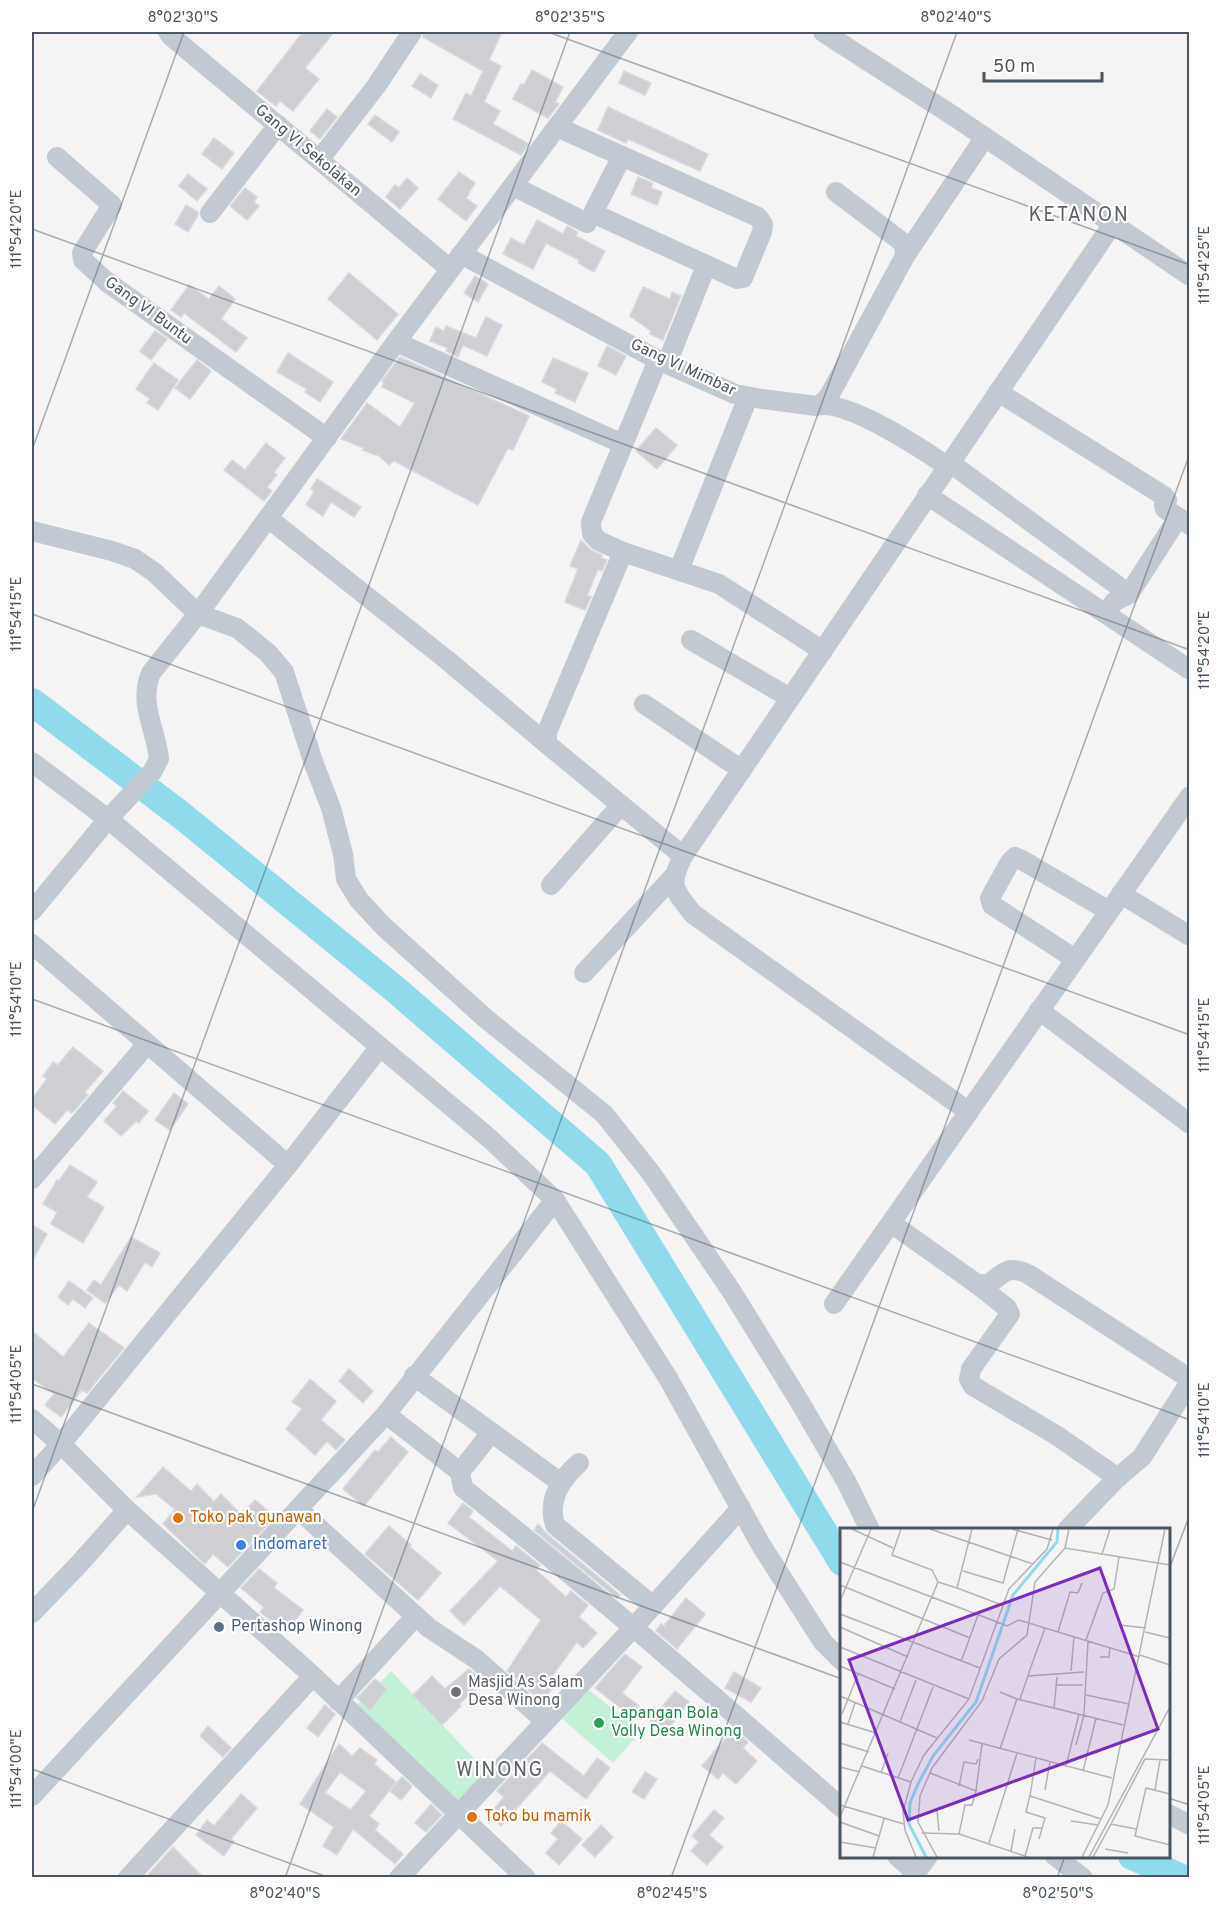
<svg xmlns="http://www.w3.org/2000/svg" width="1221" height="1909" font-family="Overpass,sans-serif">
<rect width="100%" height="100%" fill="#f5f3f3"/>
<g fill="#c3f1d5">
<polygon points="391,1671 487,1772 461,1802 355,1707"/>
<polygon points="585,1687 641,1731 613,1763 559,1716"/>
</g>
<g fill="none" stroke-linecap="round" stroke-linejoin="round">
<g stroke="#90daee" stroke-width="28">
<polyline points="32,702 181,815 396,990 598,1164 842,1562"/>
<polyline points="1132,1856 1182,1878"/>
</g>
</g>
<g fill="#cdcfd5" stroke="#d7d9de" stroke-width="1.5" fill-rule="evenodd">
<polygon points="303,32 334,32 305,68 319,79 293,111 280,101 276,106 257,91"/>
<polygon points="424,32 502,32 489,60 501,66 484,102 500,111 493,124 529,144 521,155 453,119 466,93 471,96 483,71 423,37"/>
<polygon points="532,70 563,87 555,102 559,104 548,118 513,99 521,84 524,85"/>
<polygon points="624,71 651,83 645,95 619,83"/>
<polygon points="420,74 438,85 431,98 412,86"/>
<polygon points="608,107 708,154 700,171 628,139 626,143 598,130"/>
<polygon points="327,109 337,117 320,139 310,131"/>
<polygon points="375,115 399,132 392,142 368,124"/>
<polygon points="214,138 234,153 222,169 202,154"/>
<polygon points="459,172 475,183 466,198 477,206 466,221 438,199"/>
<polygon points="188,174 207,189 197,201 179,186"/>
<polygon points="638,177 653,183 651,188 662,192 657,205 631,194"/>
<polygon points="407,178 418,188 400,209 386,197 395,185 399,188"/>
<polygon points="245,188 257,197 254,202 259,206 247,220 230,206"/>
<polygon points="186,205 198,212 198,215 188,232 175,224"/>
<polygon points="537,220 563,234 567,226 578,232 576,236 605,251 594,272 578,263 579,260 546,243 533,269 503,254 511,238 524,245"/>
<polygon points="349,273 398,314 377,340 328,299"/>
<polygon points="475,276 488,284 478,302 464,293"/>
<polygon points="189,285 209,299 219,286 235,299 221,319 247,338 236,352 184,313 181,317 171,310"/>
<polygon points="643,287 670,299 672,292 681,296 663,340 650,334 651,331 630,316"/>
<polygon points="486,317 502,325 487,356 463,345 458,357 446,351 448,348 430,341 436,327 444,331 446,326 476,338"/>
<polygon points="155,331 167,339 151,360 140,351"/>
<polygon points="607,346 626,356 616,375 598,366"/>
<polygon points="288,353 333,382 320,402 305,392 307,389 277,372"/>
<polygon points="400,357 529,416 513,450 508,448 478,505 394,461 389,465 379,456 362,450 364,448 341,439 367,403 400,427 415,403 382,387 384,383 382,381"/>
<polygon points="553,358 588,373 575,402 555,393 557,389 542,382"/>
<polygon points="197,360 211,371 190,399 175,388"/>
<polygon points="154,363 178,380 158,410 147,403 150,399 136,389"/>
<polygon points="656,428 677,445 657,469 636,451"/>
<polygon points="266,443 285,458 274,472 277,475 267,487 272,491 264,501 224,470 232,460 245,470"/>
<polygon points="317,479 361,507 354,517 331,502 323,516 306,505 314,492 311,489"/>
<polygon points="581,540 591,550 602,555 601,558 607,560 602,571 598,569 587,596 591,597 585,610 565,602 578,569 570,566"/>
<polygon points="73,1047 103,1071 85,1092 88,1095 72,1113 67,1110 55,1124 32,1105 32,1099 47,1079 43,1076 53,1062 58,1065"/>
<polygon points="123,1091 148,1111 139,1123 136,1121 121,1136 104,1121 117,1106 113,1103"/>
<polygon points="174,1093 188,1104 170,1130 155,1120"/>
<polygon points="70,1165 97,1182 87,1197 104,1207 83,1243 51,1224 57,1212 43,1204 57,1180 59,1181"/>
<polygon points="32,1225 47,1234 32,1261"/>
<polygon points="131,1237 160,1253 152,1267 145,1262 127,1291 119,1285 105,1303 87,1290 94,1280 101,1285"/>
<polygon points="69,1281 93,1298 85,1308 73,1299 68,1305 58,1297"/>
<polygon points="89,1323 124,1348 87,1393 82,1390 61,1417 45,1405 54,1394 32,1378 32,1331 63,1357"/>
<polygon points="349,1369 373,1391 363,1403 339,1381"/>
<polygon points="310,1379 336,1401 321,1420 345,1440 336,1450 327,1441 315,1455 286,1429 302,1409 292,1402"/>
<polygon points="391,1437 408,1452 364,1506 343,1489 375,1450 378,1452"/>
<polygon points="163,1467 191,1491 197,1484 214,1502 221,1494 241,1514 255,1500 275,1517 228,1567 213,1554 205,1564 163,1524 175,1509 156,1494 137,1497"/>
<polygon points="463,1503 473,1511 469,1517 512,1551 516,1546 540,1565 536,1570 566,1597 571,1591 588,1605 579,1617 597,1633 583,1648 577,1642 547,1683 553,1688 542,1702 507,1671 541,1620 500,1586 464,1625 450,1611 498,1561 448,1523"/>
<polygon points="538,1524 547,1534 620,1595 617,1598 534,1530"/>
<polygon points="389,1526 411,1545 410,1547 441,1573 418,1600 365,1554"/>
<polygon points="259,1569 277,1583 274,1588 303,1610 287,1632 260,1612 264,1607 241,1588"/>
<polygon points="686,1598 705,1614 677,1649 656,1631 661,1624 664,1626"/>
<polygon points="625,1654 642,1667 622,1693 639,1706 631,1716 595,1688"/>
<polygon points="469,1669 484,1682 459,1704 461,1706 442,1725 413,1695 432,1676 445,1689"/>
<polygon points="734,1672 761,1688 751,1702 725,1688"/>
<polygon points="375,1679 387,1689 370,1710 357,1698"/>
<polygon points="675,1691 689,1702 665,1733 650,1722"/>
<polygon points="325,1705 335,1714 318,1737 307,1728"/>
<polygon points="208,1726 231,1748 223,1757 200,1736"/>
<polygon points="733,1729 748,1742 743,1748 757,1761 736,1784 723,1773 718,1779 702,1766"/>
<polygon points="542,1743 584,1776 597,1758 610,1768 586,1799 550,1771 501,1826 489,1815 504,1797 497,1791"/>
<path d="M339,1744L352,1756L360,1748L377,1760L374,1764L396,1782L369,1816L379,1824L375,1830L403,1854L395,1864L353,1829L337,1855L323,1846L334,1827L300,1804ZM340,1772L366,1791L351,1810L325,1793Z"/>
<polygon points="645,1772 657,1779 644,1799 632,1792"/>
<polygon points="402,1777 412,1786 401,1800 390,1791"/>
<polygon points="241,1794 257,1808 231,1839 234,1841 224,1856 196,1835 207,1820 214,1826"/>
<polygon points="431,1804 442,1815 426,1832 415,1823"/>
<polygon points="714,1810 724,1818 709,1835 723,1847 707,1865 691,1851 699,1842 692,1836"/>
<polygon points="561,1821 582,1839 559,1865 546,1853 558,1839 551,1833"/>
<polygon points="601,1825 613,1837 595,1857 582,1845"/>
<polygon points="173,1847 204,1878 145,1878"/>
</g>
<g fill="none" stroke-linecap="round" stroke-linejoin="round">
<g stroke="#c1cad2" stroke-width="20">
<polyline points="168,32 172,37 450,269"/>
<polyline points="823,32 955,117 1190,276"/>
<polyline points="557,127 758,217 763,224 762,232 743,278 737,279 599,216 594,211 622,156"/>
<polyline points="57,157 112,205 82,253 83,260 107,282 327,438"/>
<polyline points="319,160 377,85 412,32"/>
<polyline points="513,186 587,223"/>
<polyline points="836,192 902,242 904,246 905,256"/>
<polyline points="210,213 278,125"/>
<path d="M461,254L658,360L735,394L762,399L816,406C845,398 922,449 947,466"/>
<polyline points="396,342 623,444"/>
<polyline points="658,360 591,522 592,534 599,541 623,552 547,732 547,744 683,856"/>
<polyline points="667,363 706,266"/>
<polyline points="998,392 1164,496 1167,500 1164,505 1165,509 1190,525"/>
<polyline points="821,405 829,396 905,256 985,137"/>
<polyline points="949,462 1129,594"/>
<polyline points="927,495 1190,670"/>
<polyline points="268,518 447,660 547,744"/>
<polyline points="32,531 112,551 135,559 154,572 198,614 237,628 268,653 284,672 314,764 331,808 343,854 346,879 359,900 383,926 485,1018 604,1114 651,1173 732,1292 798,1399 847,1483 870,1530"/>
<polyline points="623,552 719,584 823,651"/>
<polyline points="679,570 748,397"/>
<polyline points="1106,614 1114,602 1129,594 1178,518"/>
<polyline points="691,640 790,698"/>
<polyline points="644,704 742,770"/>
<path d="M32,762L108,819L152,772L159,759C156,728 138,704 151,673L198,614L396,342L628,32"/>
<polyline points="551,885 621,805"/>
<polyline points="1121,894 1190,936"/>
<polyline points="32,911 108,819 489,1138 555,1200 668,1378 761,1545 823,1642 842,1661"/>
<polyline points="32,944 288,1165"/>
<polyline points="1075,959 992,905 990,898 1010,862 1015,857 1020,859 1109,911"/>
<polyline points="584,973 673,877"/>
<polyline points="1039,1010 1190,1124"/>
<path d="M969,1112L693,914C673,888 668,887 683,856L1112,225"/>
<polyline points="32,1179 147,1044"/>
<path d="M891,1223L977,1284H989C1004,1272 1008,1265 1028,1274L1190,1379"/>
<polyline points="977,1284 1007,1308 1010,1314 971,1369 969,1379 973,1386 1056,1435 1118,1478"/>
<polyline points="834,1304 1190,796"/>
<polyline points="414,1376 561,1483"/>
<path d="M386,1414L460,1472L463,1488C593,1590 717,1699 842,1808"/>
<polyline points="32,1419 61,1444 127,1510 313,1676 526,1878"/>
<path d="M579,1463C561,1479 547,1500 555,1525L653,1606"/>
<polyline points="460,1472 491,1433"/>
<polyline points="32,1476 61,1444 288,1165 379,1048"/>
<polyline points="299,1510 429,1628 476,1659 545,1721"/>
<polyline points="1067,1530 1115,1480 1142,1457 1190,1382"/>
<polyline points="32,1613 80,1563 127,1510"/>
<polyline points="338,1701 416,1616"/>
<polyline points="32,1796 386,1414 555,1200"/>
<polyline points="1168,1814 1190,1825"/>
<polyline points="897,1856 916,1873"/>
<polyline points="1055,1856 1083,1878"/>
<polyline points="128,1878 313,1676"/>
<polyline points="399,1878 634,1627 741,1508"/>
<polyline points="912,1878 928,1856"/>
</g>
</g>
<path fill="none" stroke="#4a5661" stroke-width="1.5" stroke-opacity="0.45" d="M548,32L1190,265M32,229L1190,650M32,450L184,32M32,614L1190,1035M32,999L1190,1420M32,1384L842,1679M32,1512L570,32M1168,1572L1190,1514M32,1769L330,1878M1168,1798L1190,1805M285,1878L957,32M671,1878L1190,453M1057,1878L1065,1856"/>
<g fill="#e8710a" stroke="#fff" stroke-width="2">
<circle cx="178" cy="1518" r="6"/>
<circle cx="472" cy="1817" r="6"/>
</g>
<circle fill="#3f7fe0" stroke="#fff" stroke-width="2" cx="241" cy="1545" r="6"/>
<circle fill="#5c6f8a" stroke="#fff" stroke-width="2" cx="219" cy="1627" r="6"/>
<circle fill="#6b7280" stroke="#fff" stroke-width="2" cx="456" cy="1692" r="6"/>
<circle fill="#2e9e5b" stroke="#fff" stroke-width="2" cx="599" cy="1723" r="6"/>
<g text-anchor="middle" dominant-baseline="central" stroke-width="4.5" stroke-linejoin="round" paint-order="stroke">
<g font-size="16" fill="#4a5661" stroke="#fff">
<text transform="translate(308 151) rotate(40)">Gang VI Sekolakan</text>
<text transform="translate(148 311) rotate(36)">Gang VI Buntu</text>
<text transform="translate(683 368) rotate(25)">Gang VI Mimbar</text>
</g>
<g font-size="16" fill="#c56008" stroke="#fff" text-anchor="start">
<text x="190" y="1518">Toko pak gunawan</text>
<text x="484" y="1817">Toko bu mamik</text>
</g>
<g font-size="16" fill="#366cbe" stroke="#fff" text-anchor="start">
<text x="253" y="1545">Indomaret</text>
</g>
<g font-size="16" fill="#4e5e75" stroke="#fff" text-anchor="start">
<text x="231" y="1627">Pertashop Winong</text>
</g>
<g font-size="16" fill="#5b616d" stroke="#fff" text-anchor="start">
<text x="468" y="1683">Masjid As Salam<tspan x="468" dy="18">Desa Winong</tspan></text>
</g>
<g font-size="16" fill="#27864d" stroke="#fff" text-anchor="start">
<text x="611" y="1714">Lapangan Bola<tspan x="611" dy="18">Volly Desa Winong</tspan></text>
</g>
<g font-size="20" letter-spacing="1.5" fill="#5f6368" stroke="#fff">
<text x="1079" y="216">KETANON</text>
<text x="500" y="1771">WINONG</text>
</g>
</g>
<g transform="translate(840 1528)">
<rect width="330" height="330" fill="#f5f3f3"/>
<path fill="none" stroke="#90daee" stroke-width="3" d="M86,329L69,296L70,275L78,256L93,228L136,174L173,67L217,14L218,1"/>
<path fill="none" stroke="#b1b4b9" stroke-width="1.5" d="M12,1L53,20M90,1L193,36M132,1L117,60L162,77M172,1L212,12M213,1L207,21L169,61L157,94L167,98L179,92L300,129M225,20L229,1M262,26L270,1M0,34L157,94L129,171L84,227L71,254L63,284L65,302L76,329M123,43L163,55L178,1M98,54L117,60M0,57L130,110M0,73L31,1M0,86L140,140M279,97L306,100M0,99L68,129M218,104L230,64L238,65L242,55M305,104L330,110M246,112L263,65L274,61L279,29M0,119L129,171M300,127L330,137M260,129H269L270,120M121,134L138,87M0,138L55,161M231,143L234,109M188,147L205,100M217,157H243M160,164L177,171M246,167L289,176M0,168L97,210M180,171L188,148L244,144M214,180L217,149M2,186L18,146M244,187L248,113M0,194L36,205M60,194L76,152M8,196L15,175M129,212L272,250M0,215L29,224M236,217L244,187M160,221L177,171L283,197M196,230L190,268L261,291M22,238L71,254M226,238L239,186M0,239L20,244M243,243L256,190M41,245L48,225M90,245L136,263L142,216M58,250L93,159M119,258L124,234L136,236L138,231M205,262L210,234M315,262L320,232M136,263L132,277H125L119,306L188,329M330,266L306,260L295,308L330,317M190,267L186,284L205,290L199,311M0,277L64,296M97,283L99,303M0,289L98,54L92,42L52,27L61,1M231,293L258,297M0,294L39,308M271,296L305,231L330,232M82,305L119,306M0,314L36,320M149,315L177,225M265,321L288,325M171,323L175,301M185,328L193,300H202M33,329L44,291M97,329L78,294L80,268L92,240L142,173L159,131L187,107L195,54L225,20L330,37M242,329L268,277L325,1M249,329L330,179M253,329L271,296L296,301"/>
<path fill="#7b2cbf" fill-opacity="0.15" stroke="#7b2cbf" stroke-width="3" d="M260,40L318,201L68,292L9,132Z"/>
<rect width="330" height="330" fill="none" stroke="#4a5661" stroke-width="3"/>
</g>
<rect width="1221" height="1909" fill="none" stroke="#ffffff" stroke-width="66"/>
<path d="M984 72v9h118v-9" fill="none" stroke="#4a5661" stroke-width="3"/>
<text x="993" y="72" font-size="18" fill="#4a5661" stroke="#ffffff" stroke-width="4.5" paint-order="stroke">50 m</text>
<rect x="33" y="33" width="1155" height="1843" fill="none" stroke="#4a5661" stroke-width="2"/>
<g font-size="15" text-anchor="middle" fill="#4a5661">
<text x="183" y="22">8°02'30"S</text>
<text x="570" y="22">8°02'35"S</text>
<text x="956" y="22">8°02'40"S</text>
<text transform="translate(16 229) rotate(-90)" y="5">111°54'20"E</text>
<text transform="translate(1204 265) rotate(-90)" y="5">111°54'25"E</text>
<text transform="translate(16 614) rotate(-90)" y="5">111°54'15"E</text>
<text transform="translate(1204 650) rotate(-90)" y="5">111°54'20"E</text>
<text transform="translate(16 999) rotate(-90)" y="5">111°54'10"E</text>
<text transform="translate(1204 1035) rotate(-90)" y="5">111°54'15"E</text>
<text transform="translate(16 1384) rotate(-90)" y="5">111°54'05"E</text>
<text transform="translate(1204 1420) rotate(-90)" y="5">111°54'10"E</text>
<text transform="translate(16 1769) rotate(-90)" y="5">111°54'00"E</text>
<text transform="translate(1204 1805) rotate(-90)" y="5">111°54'05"E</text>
<text x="285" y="1898">8°02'40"S</text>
<text x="672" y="1898">8°02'45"S</text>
<text x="1058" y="1898">8°02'50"S</text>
</g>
</svg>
